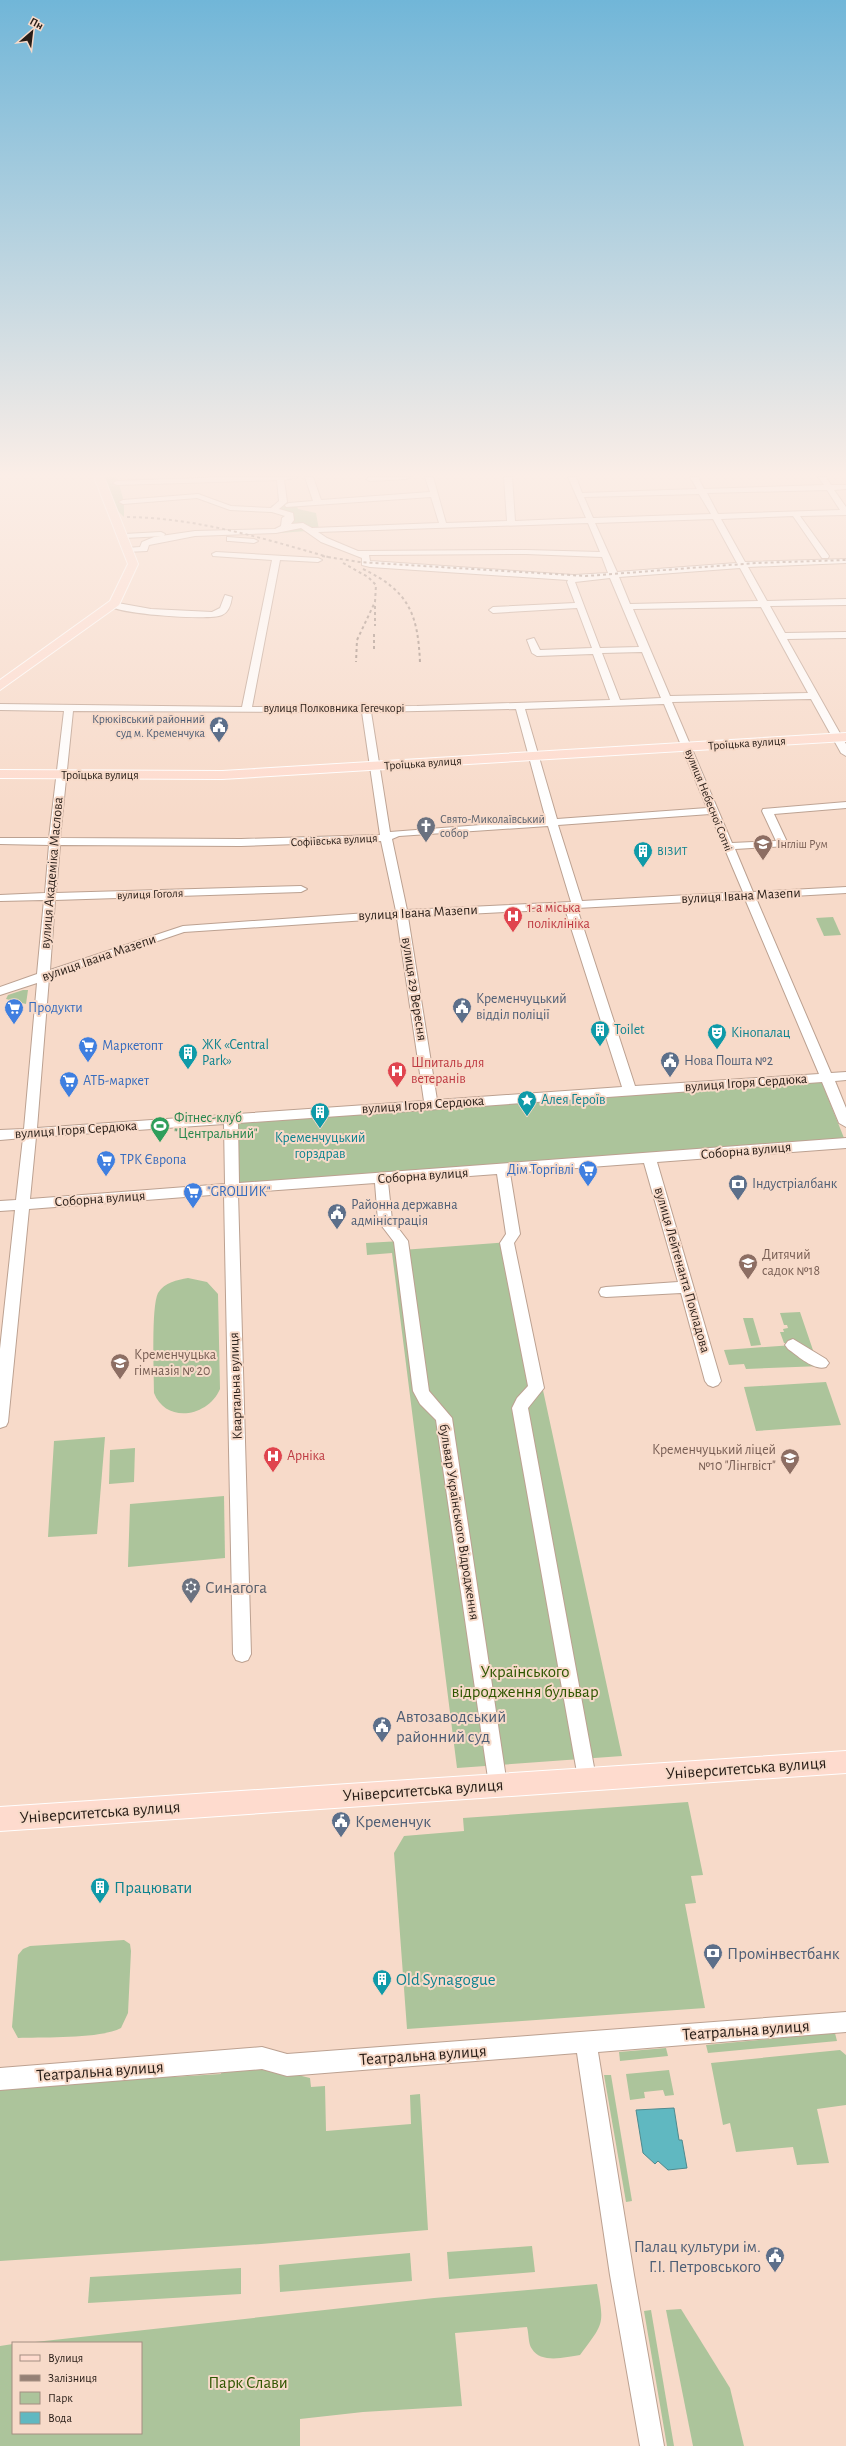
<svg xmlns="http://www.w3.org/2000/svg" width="846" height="2446" font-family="'Alegreya Sans',sans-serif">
<rect width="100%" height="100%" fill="#f7dac9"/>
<g fill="#acc49b">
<polygon points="104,477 117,477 124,502 124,517 117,510"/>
<polygon points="296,504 298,509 316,513 319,530 280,533 283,529 282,513 267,513 272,505"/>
<polygon points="833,917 841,935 824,936 816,918"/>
<polygon points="23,990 28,990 26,1004 6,999 8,995"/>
<polygon points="820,1078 846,1143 232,1189 231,1119"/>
<polygon points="401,1241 402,1250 511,1242 622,1756 457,1768 392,1253 367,1255 366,1243"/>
<path d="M188,1278L207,1282L218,1294L220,1389C208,1417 166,1424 154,1393C154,1373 151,1307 158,1293C165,1282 177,1280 188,1278Z"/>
<polygon points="800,1312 816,1359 822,1366 746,1369 744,1364 729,1365 724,1350 793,1345 792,1343 784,1343 780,1332 784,1332 783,1329 788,1328 787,1325 784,1325 780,1313"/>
<polygon points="743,1318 753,1318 761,1345 751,1346"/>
<polygon points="826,1382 841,1425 756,1431 744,1387"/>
<polygon points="105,1437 97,1534 48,1537 54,1441"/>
<polygon points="135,1448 134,1482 109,1484 110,1450"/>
<polygon points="224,1496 225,1558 128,1567 130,1504"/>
<polygon points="688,1802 703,1875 691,1876 696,1903 685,1904 705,2008 407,2029 394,1853 404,1836 464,1831 463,1818"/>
<path d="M124,1940L130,1944L131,1951L128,2013L121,2028C100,2039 44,2037 18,2038L12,2027L18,1955L23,1949L30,1946Z"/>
<polygon points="835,2033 837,2041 708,2053 706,2045"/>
<polygon points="666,2048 668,2056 620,2061 619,2052"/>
<polygon points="840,2050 846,2055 846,2105 817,2109 829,2163 797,2165 793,2147 736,2152 730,2123 723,2125 711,2063"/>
<polygon points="261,2066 310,2078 311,2087 325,2086 326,2131 411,2124 410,2095 420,2094 428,2230 261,2244 0,2261 0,2085 170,2072 172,2077 221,2074 222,2067"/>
<polygon points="669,2070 674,2095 665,2096 663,2090 644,2092 645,2098 630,2100 626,2074"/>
<polygon points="604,2075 611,2075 632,2201 626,2202"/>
<polygon points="532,2246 535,2272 449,2279 447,2252"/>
<polygon points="410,2253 412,2281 280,2292 279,2265"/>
<polygon points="241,2268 241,2294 88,2303 90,2277"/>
<path d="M597,2284C604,2325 605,2322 580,2355C566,2357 541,2364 532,2349C528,2344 529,2334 527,2327L455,2333L462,2406L363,2412L300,2419V2446H0V2346L13,2344V2433H141V2343H26L434,2298Z"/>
<polygon points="681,2309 730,2388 744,2446 693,2446 666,2310"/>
<polygon points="651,2310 674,2446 667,2446 644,2311"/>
</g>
<polygon fill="#60b8c1" stroke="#4f8a8e" points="674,2108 679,2140 682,2140 687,2168 668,2170 658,2161 655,2164 643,2153 636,2110"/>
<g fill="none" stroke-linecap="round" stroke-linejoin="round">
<defs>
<g id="minor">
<path d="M227,477H298L284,480L287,502L279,509L293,513L294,520L291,524L303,523L312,528L439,523L431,497L286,507L285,505L289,503L313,501L305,477H313L321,500L430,492L425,477H433L446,523L507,521L504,477H512L515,521L586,518L568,477H576L582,493L697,489L690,477H698L704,489L824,485L818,477H826L831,485H846V489L834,490L846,507V515L800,516L829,556L828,558H822L793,516L721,519L745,562L846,559V563L748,567L767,601L846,599V605L770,606L785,633L846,632V638L787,639L846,744V756L841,753L811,699L672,702L732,843L776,841L762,811L763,809L846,802V808L774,814L788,844L787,846L735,849L753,892L846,887V893L756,898L831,1073L846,1072V1080L835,1081L846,1108V1127L839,1123L822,1082L238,1123L239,1183L846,1138V1148L657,1162L721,1381L718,1385L713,1387L708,1385L705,1381L681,1293L606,1297L601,1296L599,1292L601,1288L606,1287L678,1282L644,1163L510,1173L520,1234L514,1243L544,1388L528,1408L596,1778L594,1784L587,1787L580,1784L578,1778L512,1408L517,1398L528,1386L500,1243L506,1234L497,1174L388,1182L392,1220L408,1241L429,1391L452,1418L507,1785L505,1791L498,1794L491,1791L489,1785L436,1420L420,1404L413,1391L394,1242L378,1221L375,1183L238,1193L251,1654L248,1660L242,1662L236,1660L233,1654L224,1194L29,1209L8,1422L6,1426L0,1428V1349L15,1210L0,1211V1201L16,1200L23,1138L0,1140V1130L24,1129L37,983L0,995V987L37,974L44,900L0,901V895L45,893L49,845L0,844V838H49L64,711L0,710V704L242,707L272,560L213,556L212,554L216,552L318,558L322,560L318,562L280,560L252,707L417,706L610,700L593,654L537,656L532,653L527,640L534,638L540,650L592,648L577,608L493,613L489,610L493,607L575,603L567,582L568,580L370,567L362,565V558L321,542L301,528L276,533L195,536L149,545L147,551L126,552V548L140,547L142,542L154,537L195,531L275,529L281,526L282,518L285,516L272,512L230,510L197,498L123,504L119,502L123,500L198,494L231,506L271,508L279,501L277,480L117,485L113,483L117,481ZM827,490L840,510L718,514L707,493ZM699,494L711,514L593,518L584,497ZM713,519L737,563L617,572L595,523ZM588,523L600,552L526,550L358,551L327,538L318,532ZM526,554L602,557L608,573L574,575L370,561L369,555ZM740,568L758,601L630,604L619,577ZM610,578L639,647L600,648L575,582ZM761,607L808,693L670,696L633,609ZM642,652L661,698L620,700L602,653ZM664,704L707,808L557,819L525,709ZM516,709L546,820L390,832L371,712ZM73,711L362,712L380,835L241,839L60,838ZM710,814L743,892L582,901L558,825ZM548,826L571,902L407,910L392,839L399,836ZM381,841L396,911L183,926L50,970L55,900L301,892L307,889L301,886L56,893L60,845L241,846ZM745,899L819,1074L635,1086L577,908ZM565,909L622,1087L437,1100L408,917ZM397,918L424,1101L37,1128L49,978L184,932ZM224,1124L225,1184L30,1199L36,1137Z"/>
<polygon points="369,477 410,477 406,479 370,481 366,479"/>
<polygon points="161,532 165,534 164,536 124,538 120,536 124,534"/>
<polygon points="227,537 254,539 258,541 254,543 230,541 227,541"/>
<path d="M225,595L232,597C231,604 229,612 222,615C210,621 116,614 108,605L112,602L151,609L212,612L220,608Z"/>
<path d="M793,1339L826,1359L829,1363L826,1367C814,1371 798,1356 788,1349L785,1345L788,1341Z"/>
<polygon points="846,2012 846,2032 598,2052 634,2275 664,2446 640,2446 610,2275 577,2053 287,2076 262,2069 0,2090 0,2068 262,2047 287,2054"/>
</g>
<g id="major">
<polygon points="94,477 104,477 138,564 119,605 0,690 0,680 110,601 128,564"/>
<polygon points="846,733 846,741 222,779 0,778 0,770 222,771"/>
<polygon points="846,1751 846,1773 0,1831 0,1807"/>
</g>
</defs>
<use href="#minor" stroke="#bca191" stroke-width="2"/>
<use href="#major" stroke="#fff" stroke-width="2"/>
<use href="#minor" fill="#fff" fill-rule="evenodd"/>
<use href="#major" fill="#fedbce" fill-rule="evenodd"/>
<g stroke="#958075" stroke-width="2" stroke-dasharray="3 3" stroke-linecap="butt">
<path d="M127,517C197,518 262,538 328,557"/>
<polyline points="322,556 359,562 586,576 756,563 846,560"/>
<polyline points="343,563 368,577 376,585 375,602 357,640 356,662"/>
<path d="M363,569C409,591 418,614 420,663"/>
<polyline points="375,606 375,626"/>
<polyline points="374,634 374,649"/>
</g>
</g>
<linearGradient id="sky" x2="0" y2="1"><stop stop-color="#71b6d8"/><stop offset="0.58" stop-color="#fbeee7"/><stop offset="1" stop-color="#fbeee7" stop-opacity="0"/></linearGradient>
<rect width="846" height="819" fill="url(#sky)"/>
<defs>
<symbol id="civic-pin" viewBox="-11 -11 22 30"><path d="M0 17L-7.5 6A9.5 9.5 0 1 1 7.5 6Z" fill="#5c6f8a" stroke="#f7dac9"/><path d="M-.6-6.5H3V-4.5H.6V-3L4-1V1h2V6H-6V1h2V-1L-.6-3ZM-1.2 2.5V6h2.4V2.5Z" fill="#fff"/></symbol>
<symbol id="church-pin" viewBox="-11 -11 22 30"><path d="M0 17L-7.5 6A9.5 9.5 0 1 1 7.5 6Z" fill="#6b7280" stroke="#f7dac9"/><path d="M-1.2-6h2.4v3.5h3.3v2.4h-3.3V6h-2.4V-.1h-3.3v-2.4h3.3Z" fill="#fff"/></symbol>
<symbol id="school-pin" viewBox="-11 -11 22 30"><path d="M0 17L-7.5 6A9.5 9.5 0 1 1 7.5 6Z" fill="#8d6e63" stroke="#f7dac9"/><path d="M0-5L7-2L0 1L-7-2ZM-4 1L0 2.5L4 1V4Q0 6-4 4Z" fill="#fff"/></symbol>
<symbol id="building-pin" viewBox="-11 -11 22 30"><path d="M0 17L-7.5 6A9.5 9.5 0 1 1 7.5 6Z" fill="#0f9aa8" stroke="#f7dac9"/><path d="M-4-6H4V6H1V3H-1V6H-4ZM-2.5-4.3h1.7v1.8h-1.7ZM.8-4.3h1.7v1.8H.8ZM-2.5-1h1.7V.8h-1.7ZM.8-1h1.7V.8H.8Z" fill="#fff"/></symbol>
<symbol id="hospital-pin" viewBox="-11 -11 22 30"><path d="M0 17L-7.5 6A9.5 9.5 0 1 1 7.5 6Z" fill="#e0444e" stroke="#f7dac9"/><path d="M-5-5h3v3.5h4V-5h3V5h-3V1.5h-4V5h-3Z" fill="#fff"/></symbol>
<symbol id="supermarket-pin" viewBox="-11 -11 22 30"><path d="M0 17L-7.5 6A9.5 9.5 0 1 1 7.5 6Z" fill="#3f7fe0" stroke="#f7dac9"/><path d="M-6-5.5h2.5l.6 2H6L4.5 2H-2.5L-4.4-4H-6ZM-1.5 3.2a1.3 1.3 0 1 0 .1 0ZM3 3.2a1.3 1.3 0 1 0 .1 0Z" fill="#fff"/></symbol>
<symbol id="theatre-pin" viewBox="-11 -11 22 30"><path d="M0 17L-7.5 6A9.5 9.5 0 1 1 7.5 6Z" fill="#0f9aa8" stroke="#f7dac9"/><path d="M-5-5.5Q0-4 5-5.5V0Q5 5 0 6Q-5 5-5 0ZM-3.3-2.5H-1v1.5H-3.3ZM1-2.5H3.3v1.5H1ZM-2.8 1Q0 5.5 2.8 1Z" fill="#fff"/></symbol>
<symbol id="sight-pin" viewBox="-11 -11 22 30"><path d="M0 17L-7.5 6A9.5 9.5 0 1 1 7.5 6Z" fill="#0f9aa8" stroke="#f7dac9"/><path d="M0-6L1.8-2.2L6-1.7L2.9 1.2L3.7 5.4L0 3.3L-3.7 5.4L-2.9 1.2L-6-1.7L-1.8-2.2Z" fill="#fff"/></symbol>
<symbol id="stadium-pin" viewBox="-11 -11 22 30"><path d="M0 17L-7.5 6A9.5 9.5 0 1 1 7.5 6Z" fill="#2e9e5b" stroke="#f7dac9"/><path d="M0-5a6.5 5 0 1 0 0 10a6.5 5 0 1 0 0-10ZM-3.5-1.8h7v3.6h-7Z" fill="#fff"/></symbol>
<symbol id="bank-pin" viewBox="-11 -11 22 30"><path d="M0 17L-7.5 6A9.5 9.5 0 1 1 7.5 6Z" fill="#5c6f8a" stroke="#f7dac9"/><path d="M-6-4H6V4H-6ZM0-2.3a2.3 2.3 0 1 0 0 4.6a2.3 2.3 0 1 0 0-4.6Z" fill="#fff"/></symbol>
<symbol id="synagogue-pin" viewBox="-11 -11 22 30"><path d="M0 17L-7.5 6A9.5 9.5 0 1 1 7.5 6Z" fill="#6b7280" stroke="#f7dac9"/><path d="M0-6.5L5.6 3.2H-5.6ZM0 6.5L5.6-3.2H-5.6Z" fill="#fff"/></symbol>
</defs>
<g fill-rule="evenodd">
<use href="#civic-pin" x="208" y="715" width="22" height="30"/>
<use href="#church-pin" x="415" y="815" width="22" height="30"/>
<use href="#school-pin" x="752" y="833" width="22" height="30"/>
<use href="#building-pin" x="632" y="840" width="22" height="30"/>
<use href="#hospital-pin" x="502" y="905" width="22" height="30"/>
<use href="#civic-pin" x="451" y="996" width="22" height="30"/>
<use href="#supermarket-pin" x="3" y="997" width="22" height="30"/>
<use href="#building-pin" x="589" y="1019" width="22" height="30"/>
<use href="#theatre-pin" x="706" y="1022" width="22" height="30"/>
<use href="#supermarket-pin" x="77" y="1035" width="22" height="30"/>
<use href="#building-pin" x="177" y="1042" width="22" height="30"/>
<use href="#civic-pin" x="659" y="1050" width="22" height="30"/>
<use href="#hospital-pin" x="386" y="1060" width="22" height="30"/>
<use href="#supermarket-pin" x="58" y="1070" width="22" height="30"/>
<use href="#sight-pin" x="516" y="1089" width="22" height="30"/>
<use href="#building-pin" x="309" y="1101" width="22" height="30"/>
<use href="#stadium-pin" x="149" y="1115" width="22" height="30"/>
<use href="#supermarket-pin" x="95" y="1149" width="22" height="30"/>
<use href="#supermarket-pin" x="577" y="1159" width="22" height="30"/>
<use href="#bank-pin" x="727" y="1173" width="22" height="30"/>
<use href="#supermarket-pin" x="182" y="1181" width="22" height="30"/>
<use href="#civic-pin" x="326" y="1202" width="22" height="30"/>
<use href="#school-pin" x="737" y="1252" width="22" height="30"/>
<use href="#school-pin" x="109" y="1352" width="22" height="30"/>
<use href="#hospital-pin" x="262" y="1445" width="22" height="30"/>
<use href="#school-pin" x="779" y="1447" width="22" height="30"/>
<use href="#synagogue-pin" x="180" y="1576" width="22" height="30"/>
<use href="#civic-pin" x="371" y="1715" width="22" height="30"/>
<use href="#civic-pin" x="330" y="1810" width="22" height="30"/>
<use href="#building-pin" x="89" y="1876" width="22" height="30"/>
<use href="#bank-pin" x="702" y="1942" width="22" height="30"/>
<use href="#building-pin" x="371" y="1968" width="22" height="30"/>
<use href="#civic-pin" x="764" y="2245" width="22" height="30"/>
</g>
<g text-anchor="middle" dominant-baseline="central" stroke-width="4" stroke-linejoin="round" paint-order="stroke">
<g font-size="12" fill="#281d17" stroke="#f7dac9">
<text x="334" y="708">вулиця Полковника Гегечкорі</text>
<text transform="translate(747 743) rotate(-4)">Троїцька вулиця</text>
<text transform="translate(423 763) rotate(-4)">Троїцька вулиця</text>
<text x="100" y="775">Троїцька вулиця</text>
<text transform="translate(709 800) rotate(68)">вулиця Небесної Сотні</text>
<text transform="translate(334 840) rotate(-3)">Софіївська вулиця</text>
<text transform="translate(150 894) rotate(-2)">вулиця Гоголя</text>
</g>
<g font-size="12" fill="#4e5e75" stroke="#f7dac9" text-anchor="end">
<text x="205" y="719">Крюківський районний<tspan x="205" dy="14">суд м. Кременчука</tspan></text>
</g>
<g font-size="12" fill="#5b616d" stroke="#f7dac9" text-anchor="start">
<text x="440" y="819">Свято-Миколаївський<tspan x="440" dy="14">собор</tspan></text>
</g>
<g font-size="12" fill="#785e54" stroke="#f7dac9" text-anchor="start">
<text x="777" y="844">Інгліш Рум</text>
</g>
<g font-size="12" fill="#0d838f" stroke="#f7dac9" text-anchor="start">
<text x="657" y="851">ВІЗИТ</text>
</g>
<g font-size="14" fill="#281d17" stroke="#f7dac9">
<text transform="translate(52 873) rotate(-85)">вулиця Академіка Маслова</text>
<text transform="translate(741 896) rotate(-3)">вулиця Івана Мазепи</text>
<text transform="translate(418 913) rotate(-3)">вулиця Івана Мазепи</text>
<text transform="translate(99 958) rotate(-19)">вулиця Івана Мазепи</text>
<text transform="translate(414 989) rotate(81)">вулиця 29 Вересня</text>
<text transform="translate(746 1083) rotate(-4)">вулиця Ігоря Сердюка</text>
<text transform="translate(423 1105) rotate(-4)">вулиця Ігоря Сердюка</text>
<text transform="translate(76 1130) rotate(-4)">вулиця Ігоря Сердюка</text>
<text transform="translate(746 1151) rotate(-5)">Соборна вулиця</text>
<text transform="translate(423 1176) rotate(-4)">Соборна вулиця</text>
<text transform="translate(100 1199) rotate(-4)">Соборна вулиця</text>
<text transform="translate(682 1270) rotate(74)">вулиця Лейтенанта Покладова</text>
<text transform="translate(236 1386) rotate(-92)">Квартальна вулиця</text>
<text transform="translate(459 1522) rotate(81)">бульвар Українського Відродження</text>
</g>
<g font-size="14" fill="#be3a42" stroke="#f7dac9" text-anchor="start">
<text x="527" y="908">1-а міська<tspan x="527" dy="16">поліклініка</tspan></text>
<text x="411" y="1063">Шпиталь для<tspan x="411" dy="16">ветеранів</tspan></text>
<text x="287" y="1456">Арніка</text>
</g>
<g font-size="14" fill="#4e5e75" stroke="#f7dac9" text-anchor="start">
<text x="476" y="999">Кременчуцький<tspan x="476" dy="16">відділ поліції</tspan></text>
<text x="684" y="1061">Нова Пошта №2</text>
<text x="752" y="1184">Індустріалбанк</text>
<text x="351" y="1205">Районна державна<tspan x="351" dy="16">адміністрація</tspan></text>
</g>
<g font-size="14" fill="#366cbe" stroke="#f7dac9" text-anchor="start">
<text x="28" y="1008">Продукти</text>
<text x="102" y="1046">Маркетопт</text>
<text x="83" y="1081">АТБ-маркет</text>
<text x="120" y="1160">ТРК Європа</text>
<text x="574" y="1170" text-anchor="end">Дім Торгівлі</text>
<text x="207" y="1192">"GROШИК"</text>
</g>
<g font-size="14" fill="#0d838f" stroke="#f7dac9" text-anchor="start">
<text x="614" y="1030">Toilet</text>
<text x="731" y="1033">Кінопалац</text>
<text x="202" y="1045">ЖК «Central<tspan x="202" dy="16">Park»</tspan></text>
<text x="541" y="1100">Алея Героїв</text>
<text x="320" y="1138" text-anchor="middle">Кременчуцький<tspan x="320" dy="16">горздрав</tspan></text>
</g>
<g font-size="14" fill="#27864d" stroke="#f7dac9" text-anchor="start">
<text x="174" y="1118">Фітнес-клуб<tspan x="174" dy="16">"Центральний"</tspan></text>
</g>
<g font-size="14" fill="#785e54" stroke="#f7dac9" text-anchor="start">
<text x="762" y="1255">Дитячий<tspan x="762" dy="16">садок №18</tspan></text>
<text x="134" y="1355">Кременчуцька<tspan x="134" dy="16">гімназія № 20</tspan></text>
<text x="776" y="1450" text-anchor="end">Кременчуцький ліцей<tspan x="776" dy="16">№10 "Лінгвіст"</tspan></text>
</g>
<g font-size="17" fill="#5b616d" stroke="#f7dac9" text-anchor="start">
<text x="205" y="1587">Синагога</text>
</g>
<g font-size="17" fill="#2f5600" stroke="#f7dac9">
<text x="525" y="1671">Українського<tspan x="525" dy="20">відродження бульвар</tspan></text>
<text x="248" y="2382">Парк Слави</text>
</g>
<g font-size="17" fill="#4e5e75" stroke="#f7dac9" text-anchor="start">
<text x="396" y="1716">Автозаводський<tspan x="396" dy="20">районний суд</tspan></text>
<text x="355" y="1821">Кременчук</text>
<text x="727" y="1953">Промінвестбанк</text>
<text x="761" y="2246" text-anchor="end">Палац культури ім.<tspan x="761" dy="20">Г.І. Петровського</tspan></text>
</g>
<g font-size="17" fill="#281d17" stroke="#f7dac9">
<text transform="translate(746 1768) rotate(-4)">Університетська вулиця</text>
<text transform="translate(423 1790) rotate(-4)">Університетська вулиця</text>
<text transform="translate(100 1812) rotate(-4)">Університетська вулиця</text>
<text transform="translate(746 2030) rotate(-4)">Театральна вулиця</text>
<text transform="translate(423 2055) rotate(-4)">Театральна вулиця</text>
<text transform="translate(100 2071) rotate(-4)">Театральна вулиця</text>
</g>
<g font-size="17" fill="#0d838f" stroke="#f7dac9" text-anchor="start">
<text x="114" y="1887">Працювати</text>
<text x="396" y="1979">Old Synagogue</text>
</g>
</g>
<rect x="12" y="2342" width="130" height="92" fill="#f7dac9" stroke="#a48e82"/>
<rect x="20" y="2355" width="20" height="6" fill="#fedbce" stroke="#a48e82"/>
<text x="48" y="2362" font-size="12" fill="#281d17">Вулиця</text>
<rect x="20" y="2375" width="20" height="6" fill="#958075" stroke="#a48e82"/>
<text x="48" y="2382" font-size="12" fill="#281d17">Залізниця</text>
<rect x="20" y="2392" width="20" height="12" fill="#acc49b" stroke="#a48e82"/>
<text x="48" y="2402" font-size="12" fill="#281d17">Парк</text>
<rect x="20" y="2412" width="20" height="12" fill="#60b8c1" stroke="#a48e82"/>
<text x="48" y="2422" font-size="12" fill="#281d17">Вода</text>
<g transform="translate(32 32) rotate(28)" stroke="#f7dac9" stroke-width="3" paint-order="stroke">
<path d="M0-3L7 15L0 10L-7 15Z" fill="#281d17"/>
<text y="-6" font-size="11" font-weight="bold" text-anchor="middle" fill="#281d17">Пн</text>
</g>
</svg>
